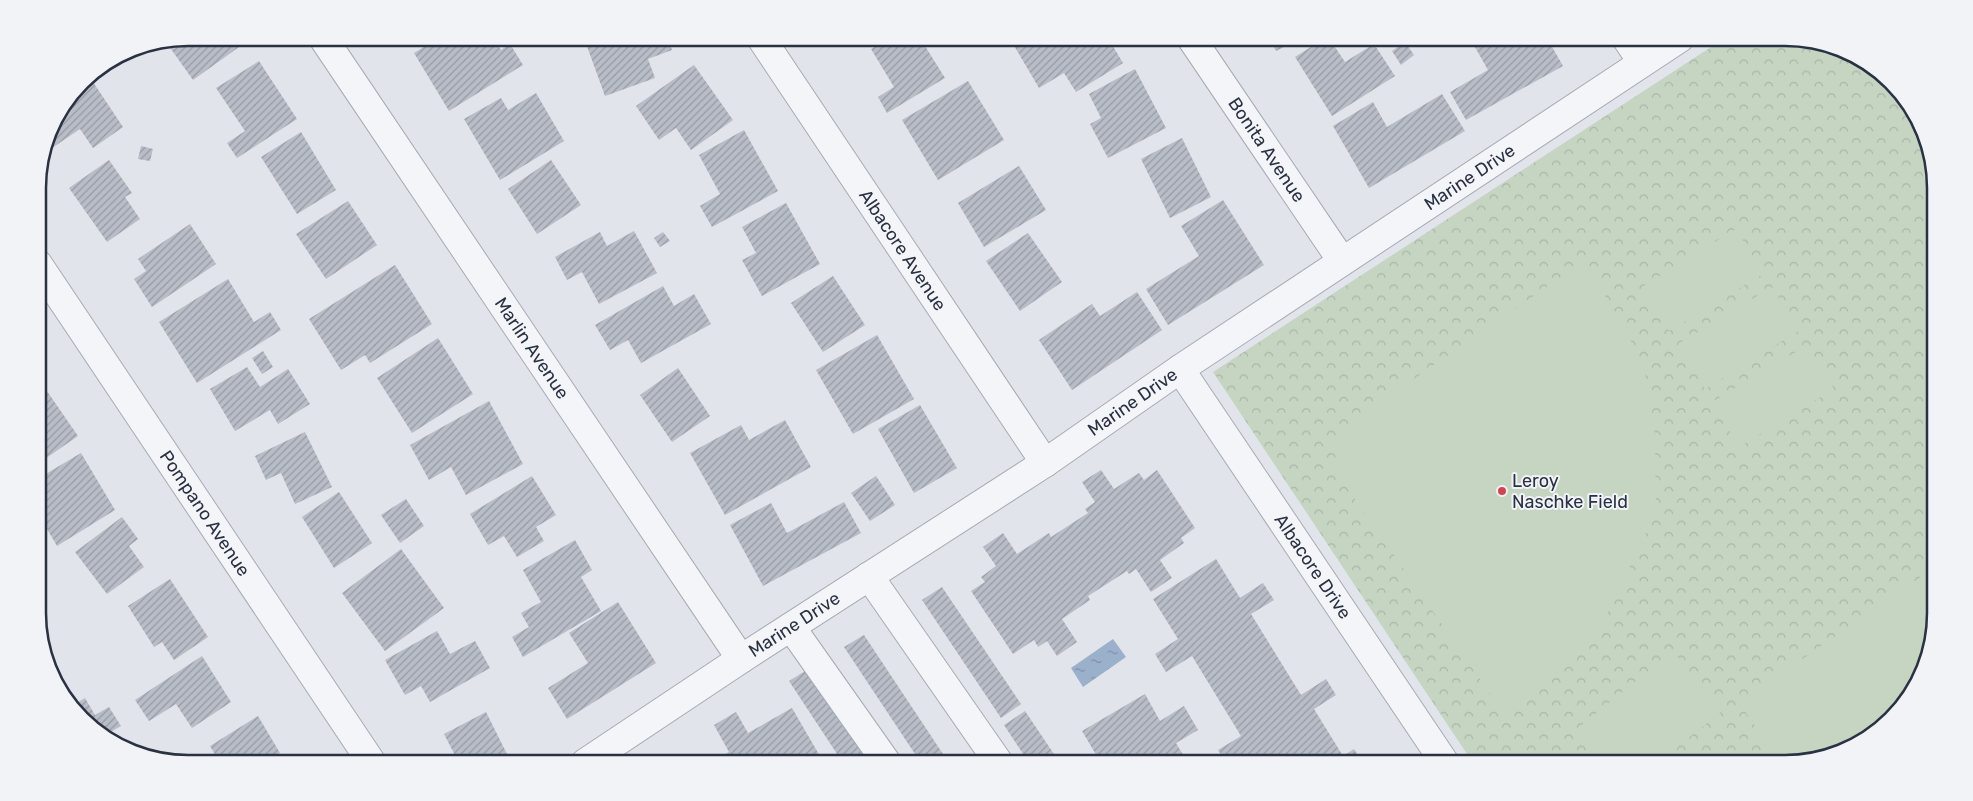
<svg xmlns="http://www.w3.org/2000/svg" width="1973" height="801" font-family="Rubik,sans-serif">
<defs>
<pattern id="park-crowns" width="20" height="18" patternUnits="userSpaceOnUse" patternTransform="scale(1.25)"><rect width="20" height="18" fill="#c6d4c2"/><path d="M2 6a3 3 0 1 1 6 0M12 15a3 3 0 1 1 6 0" fill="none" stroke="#aab6a8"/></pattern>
<pattern id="water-ripples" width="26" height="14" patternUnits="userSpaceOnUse" patternTransform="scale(1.25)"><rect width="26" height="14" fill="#9bb0cb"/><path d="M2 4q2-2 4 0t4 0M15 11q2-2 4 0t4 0" fill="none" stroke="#7e90a6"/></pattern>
<pattern id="building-hatch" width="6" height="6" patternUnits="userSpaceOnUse" patternTransform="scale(1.25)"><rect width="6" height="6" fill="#b8bdc7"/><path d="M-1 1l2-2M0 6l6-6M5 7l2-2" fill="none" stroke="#969aa3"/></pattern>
</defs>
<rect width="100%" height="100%" fill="#e1e4ea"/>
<polygon fill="url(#park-crowns)" points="1725,38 1785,38 1834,46 1869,63 1904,96 1934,168 1935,613 1927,662 1905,704 1876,733 1834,755 1795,763 1473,763 1213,372"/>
<g fill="#c6d4c2">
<polygon points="1736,229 1763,274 1669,331 1642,287"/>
<polygon points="1584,261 1619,319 1644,365 1655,435 1656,512 1608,612 1576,655 1505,715 1334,469 1339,431"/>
<polygon points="1772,287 1798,331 1705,389 1678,344"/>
<polygon points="1807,345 1834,389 1739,447 1712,402"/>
<polygon points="1925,574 1935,589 1935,613 1927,662 1905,704 1876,733 1834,755 1795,763 1781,763 1739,703"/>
<polygon points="1673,651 1721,712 1657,763 1606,763 1578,728"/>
</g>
<polygon fill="url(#water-ripples)" points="1113,639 1126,657 1083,687 1071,668"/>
<g fill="url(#building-hatch)">
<polygon points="188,38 242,38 246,42 193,80 166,42"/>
<polygon points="438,38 493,38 501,50 510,44 523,65 449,111 414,53"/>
<polygon points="584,38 668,38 672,50 648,59 655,78 605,96"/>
<polygon points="841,38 856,38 845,44"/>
<polygon points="890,38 920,38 945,78 887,113 878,97 894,87 871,49"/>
<polygon points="1024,38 1108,38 1123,63 1076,92 1064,73 1039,88 1013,44"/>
<polygon points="1269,38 1302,38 1276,51"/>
<polygon points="1325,38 1329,38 1345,62 1374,44 1395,76 1332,116 1295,57"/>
<polygon points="1479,38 1547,38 1563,66 1466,120 1450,92 1488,70 1472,42"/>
<polygon points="1405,42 1414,55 1401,65 1392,51"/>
<polygon points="259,61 297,119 237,158 227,143 245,131 216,88"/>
<polygon points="694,65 733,120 691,150 676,128 659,140 636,106"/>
<polygon points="1135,69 1166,128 1108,158 1090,124 1101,118 1089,94"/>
<polygon points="89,76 123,127 93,148 80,129 49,150 46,146 53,122"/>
<polygon points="968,81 1004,140 938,180 902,120"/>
<polygon points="536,93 564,141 500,180 464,119 501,98 508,110"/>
<polygon points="1442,94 1465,131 1369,188 1333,126 1373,102 1387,127"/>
<polygon points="744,130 778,191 712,227 700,206 720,194 699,155"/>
<polygon points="301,132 336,190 297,214 261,157"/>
<polygon points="1182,138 1211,197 1170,218 1141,159"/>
<polygon points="141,146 153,149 150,161 138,159"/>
<polygon points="109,160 132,193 125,197 140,219 107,242 69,188"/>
<polygon points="551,160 581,205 537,234 508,189"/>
<polygon points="1019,166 1046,210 984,247 958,203"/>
<polygon points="1223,200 1264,265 1168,325 1146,289 1199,256 1181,226"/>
<polygon points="348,201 377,245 326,279 296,234"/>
<polygon points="786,203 820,264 762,296 742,260 756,253 742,227"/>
<polygon points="190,224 216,264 152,307 134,279 146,271 138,259"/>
<polygon points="634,231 657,273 599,304 582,272 567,280 555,257 600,232 607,246"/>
<polygon points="663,232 670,241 660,247 654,238"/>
<polygon points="1028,233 1062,282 1020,311 986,261"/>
<polygon points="395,265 432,324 370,363 365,355 341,370 309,319"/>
<polygon points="833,276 865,325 823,352 791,303"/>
<polygon points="228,279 254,322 270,312 281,330 197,383 159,322"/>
<polygon points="663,286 674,306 694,294 711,324 641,363 628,340 610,350 595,325"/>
<polygon points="1137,292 1162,330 1072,390 1039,340 1092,304 1100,316"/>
<polygon points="877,335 914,399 853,434 816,370"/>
<polygon points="438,338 473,394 412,433 377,378"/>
<polygon points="263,351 273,367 262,374 252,358"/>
<polygon points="247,367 260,387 288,369 310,404 278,424 270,410 235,431 210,389"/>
<polygon points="678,368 710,416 672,442 640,395"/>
<polygon points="40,381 78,436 39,463 39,382"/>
<polygon points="489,401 523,464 466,495 451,467 429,480 410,445"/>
<polygon points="920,405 957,468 914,493 878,429"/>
<polygon points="785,420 811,467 725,515 690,453 741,425 749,440"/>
<polygon points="305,432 332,487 295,504 281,473 266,480 255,456"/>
<polygon points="81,453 115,510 57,546 40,517 39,478"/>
<polygon points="1101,470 1114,489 1139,473 1144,480 1157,470 1195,528 1181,538 1184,543 1160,560 1172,578 1151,592 1136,569 1129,574 1127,571 1088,596 1090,600 1062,619 1077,642 1057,656 1047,641 1038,647 1034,640 1013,654 971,591 985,582 981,577 996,566 983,547 1003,533 1017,554 1049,533 1051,537 1088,513 1085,509 1095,502 1082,482"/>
<polygon points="532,476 556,515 536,527 544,541 517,557 504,536 488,545 470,514"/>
<polygon points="876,476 895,505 870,521 851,493"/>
<polygon points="339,492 372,543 334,568 302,517"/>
<polygon points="406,499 424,526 400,543 381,515"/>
<polygon points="844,502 861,533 763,586 730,525 771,503 787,533"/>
<polygon points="122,517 138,539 129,546 144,567 107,594 75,552"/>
<polygon points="575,540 592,570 581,577 601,611 523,657 512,637 529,627 521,613 541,602 523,570"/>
<polygon points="401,549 444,608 385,651 342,593"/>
<polygon points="1216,559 1240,598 1263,583 1274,600 1251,614 1301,695 1326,679 1336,695 1314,709 1343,756 1354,749 1363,763 1258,763 1253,754 1237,763 1226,763 1218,750 1241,736 1192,656 1166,672 1155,654 1178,639 1153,599"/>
<polygon points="170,579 208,637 174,660 162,642 154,647 128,606"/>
<polygon points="942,587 1021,704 1001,718 922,600"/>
<polygon points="618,602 656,663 567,719 548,688 588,663 569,633"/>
<polygon points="437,631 450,654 475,641 490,668 430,702 421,686 405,695 385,660"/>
<polygon points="864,635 949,763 921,763 844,647"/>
<polygon points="202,656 231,702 192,728 176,704 149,721 135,700"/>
<polygon points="810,668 873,763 843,763 789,681"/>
<polygon points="1145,694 1160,721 1184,706 1198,730 1176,743 1188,763 1101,763 1082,731"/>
<polygon points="85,698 95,715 109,707 121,726 107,734 75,712 72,706"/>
<polygon points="792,708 824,763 709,763 729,752 714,725 736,712 748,733"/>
<polygon points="1025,711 1060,763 1029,763 1004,725"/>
<polygon points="486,712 510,760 504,763 459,763 444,734"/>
<polygon points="258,716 280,753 267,761 268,763 220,763 210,746"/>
</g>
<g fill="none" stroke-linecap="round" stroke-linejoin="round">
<defs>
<g id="minor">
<path id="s1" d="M323,38L741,659"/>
<path id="s2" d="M761,38L1045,463"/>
<path id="s3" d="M1191,38L1342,261"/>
<polyline points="1626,38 1642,62"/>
<path id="s4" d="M38,264L372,763"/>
<path id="s5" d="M1180,369L1445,763"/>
<polyline points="869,576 999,763"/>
<polyline points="791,627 887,763"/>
<path id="s6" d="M585,763L741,659L1045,463L1180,369L1680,38"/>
</g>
</defs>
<use href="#minor" stroke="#a6abb4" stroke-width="30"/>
<use href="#minor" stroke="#f4f5f8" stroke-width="28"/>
</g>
<circle fill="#d14453" stroke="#f1f3f7" stroke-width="2" cx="1502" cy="491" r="5"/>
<g text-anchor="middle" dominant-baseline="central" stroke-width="4" stroke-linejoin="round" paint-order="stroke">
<g font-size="18" fill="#293142" stroke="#f1f3f7">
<text stroke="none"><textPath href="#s3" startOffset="135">Bonita Avenue</textPath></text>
<text stroke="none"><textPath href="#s6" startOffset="1061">Marine Drive</textPath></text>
<text stroke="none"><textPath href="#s2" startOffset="255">Albacore Avenue</textPath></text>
<text stroke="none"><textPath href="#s1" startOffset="374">Marlin Avenue</textPath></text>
<text stroke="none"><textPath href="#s6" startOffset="656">Marine Drive</textPath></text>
<text stroke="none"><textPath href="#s4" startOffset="300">Pompano Avenue</textPath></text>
<text stroke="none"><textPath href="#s5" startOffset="238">Albacore Drive</textPath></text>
<text stroke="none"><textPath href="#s6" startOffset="251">Marine Drive</textPath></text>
</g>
<g font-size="18" fill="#293142" stroke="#f1f3f7" text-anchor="start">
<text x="1512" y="481">Leroy<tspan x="1512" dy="21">Naschke Field</tspan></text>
</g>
</g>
<path d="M0 0H1973V801H0ZM188 46H1785A142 142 0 0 1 1927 188V613A142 142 0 0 1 1785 755H188A142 142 0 0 1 46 613V188A142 142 0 0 1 188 46Z" fill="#f1f3f7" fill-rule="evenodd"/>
<path fill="none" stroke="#293142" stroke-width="2.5" d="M188 46H1785A142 142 0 0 1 1927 188V613A142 142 0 0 1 1785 755H188A142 142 0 0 1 46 613V188A142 142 0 0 1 188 46Z"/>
</svg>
